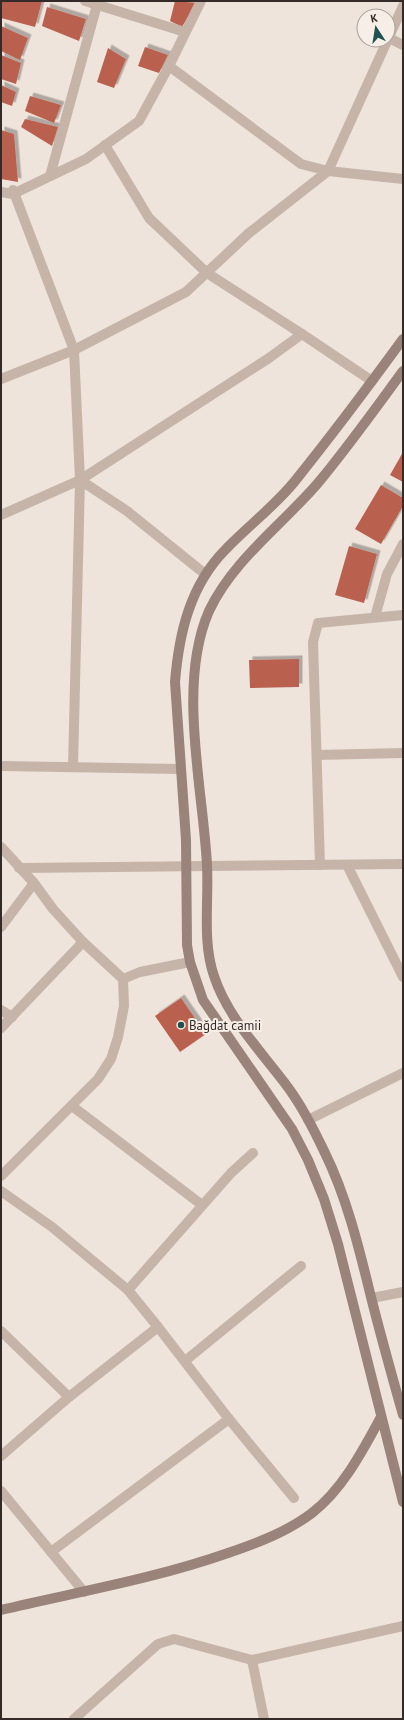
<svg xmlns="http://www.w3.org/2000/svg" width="404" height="1720" font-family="'PT Sans',sans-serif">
<defs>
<filter id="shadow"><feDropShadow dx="3.5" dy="-3.5" stdDeviation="0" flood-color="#0004"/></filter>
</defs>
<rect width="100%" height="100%" fill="#efe4db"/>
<g fill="#ba614f" filter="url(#shadow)">
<polygon points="2,1 42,1 35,27 1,18"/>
<polygon points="175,1 196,3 182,27 170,21"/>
<polygon points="47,7 86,19 79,41 42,26"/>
<polygon points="1,26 28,38 20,60 1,51"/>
<polygon points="145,47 168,55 159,73 138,66"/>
<polygon points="108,48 126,59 114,88 97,82"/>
<polygon points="1,55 21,63 16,84 1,79"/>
<polygon points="1,85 16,92 12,106 1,102"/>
<polygon points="30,96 61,105 54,123 25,111"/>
<polygon points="25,119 58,127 52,146 21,127"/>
<polygon points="1,130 14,134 18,182 1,179"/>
<polygon points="403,452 403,482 390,475"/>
<polygon points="381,485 403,498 403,506 381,544 355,529"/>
<polygon points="349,546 377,554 364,603 335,595"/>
<polygon points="299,659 299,687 250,688 249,660"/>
<polygon points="181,998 206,1034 180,1052 155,1016"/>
</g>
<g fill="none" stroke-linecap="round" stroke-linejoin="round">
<g stroke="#c6b4a9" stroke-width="10">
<polyline points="85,1 185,32"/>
<polyline points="389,38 403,45"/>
<polyline points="169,66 301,164 328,171 403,179"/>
<polyline points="105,145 149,218 207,273 302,334 372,381"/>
<polyline points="50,176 98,1"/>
<polyline points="13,190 74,350 80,480 127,511 205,574"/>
<polyline points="1,192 13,194 86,159 139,121 169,66 201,1"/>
<polyline points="1,379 74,350 186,292 249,233 328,171 403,6"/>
<polyline points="1,515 80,480 269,358 302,334"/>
<polyline points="375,617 387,574 403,544"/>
<polyline points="317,755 403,753"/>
<polyline points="1,766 180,769"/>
<polyline points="73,767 80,480"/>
<polyline points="1,847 34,883 53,909 83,942 123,979 140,972 190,962"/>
<polyline points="320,865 313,642 318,623 403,615"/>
<polyline points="347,865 403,977"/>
<polyline points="19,868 403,864"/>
<polyline points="1,927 34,883"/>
<polyline points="1,1010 12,1017"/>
<polyline points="1,1028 83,942"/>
<polyline points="72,1106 202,1205"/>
<polyline points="308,1120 403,1073"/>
<polyline points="1,1176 98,1079 111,1059 118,1037 124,1006 123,979"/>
<polyline points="1,1191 52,1227 128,1290 158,1327 229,1419 294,1498"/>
<polyline points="128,1290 231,1173 253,1153"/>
<polyline points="372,1298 403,1292"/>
<polyline points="1,1331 69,1397"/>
<polyline points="185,1361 301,1266"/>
<polyline points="1,1456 69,1397 158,1327"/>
<polyline points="1,1491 84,1592"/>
<polyline points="51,1552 229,1419"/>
<polyline points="252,1660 264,1719"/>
<polyline points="74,1719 158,1644 174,1639 252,1660 403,1626"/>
</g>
<g stroke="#99837a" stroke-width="10">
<path d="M403,339C368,387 332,435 295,481C275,506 248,526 226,549C190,585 179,633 175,682L186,840L187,945L190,962L203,1000L292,1129L308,1160L324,1199L338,1244L403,1502"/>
<path d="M403,371C375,409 348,447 318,483C282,525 233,560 209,611C177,684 203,788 207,865C209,901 202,941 214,976C227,1016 259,1049 284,1082C301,1104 313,1128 325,1153C347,1198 359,1248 371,1297C381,1337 392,1376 403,1415"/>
<path d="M1,1610C77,1592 154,1579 228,1553C257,1543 287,1532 312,1513C343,1489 363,1450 381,1417"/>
</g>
</g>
<circle fill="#225151" stroke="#f7efe7" stroke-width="1.5" cx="181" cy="1025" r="4"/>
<g text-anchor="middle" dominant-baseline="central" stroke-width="4" stroke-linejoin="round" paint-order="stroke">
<g font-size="13" fill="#342b28" stroke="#f7efe7" text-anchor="start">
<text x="189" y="1025">Bağdat camii</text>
</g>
</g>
<rect width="404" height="1720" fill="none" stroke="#342b28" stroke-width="4"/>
<g transform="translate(376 28) rotate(348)"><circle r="19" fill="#f7efe7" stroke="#a9a19b"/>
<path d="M0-3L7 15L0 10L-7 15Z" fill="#225151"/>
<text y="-6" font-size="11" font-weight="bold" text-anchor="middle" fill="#342b28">K</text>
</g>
</svg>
